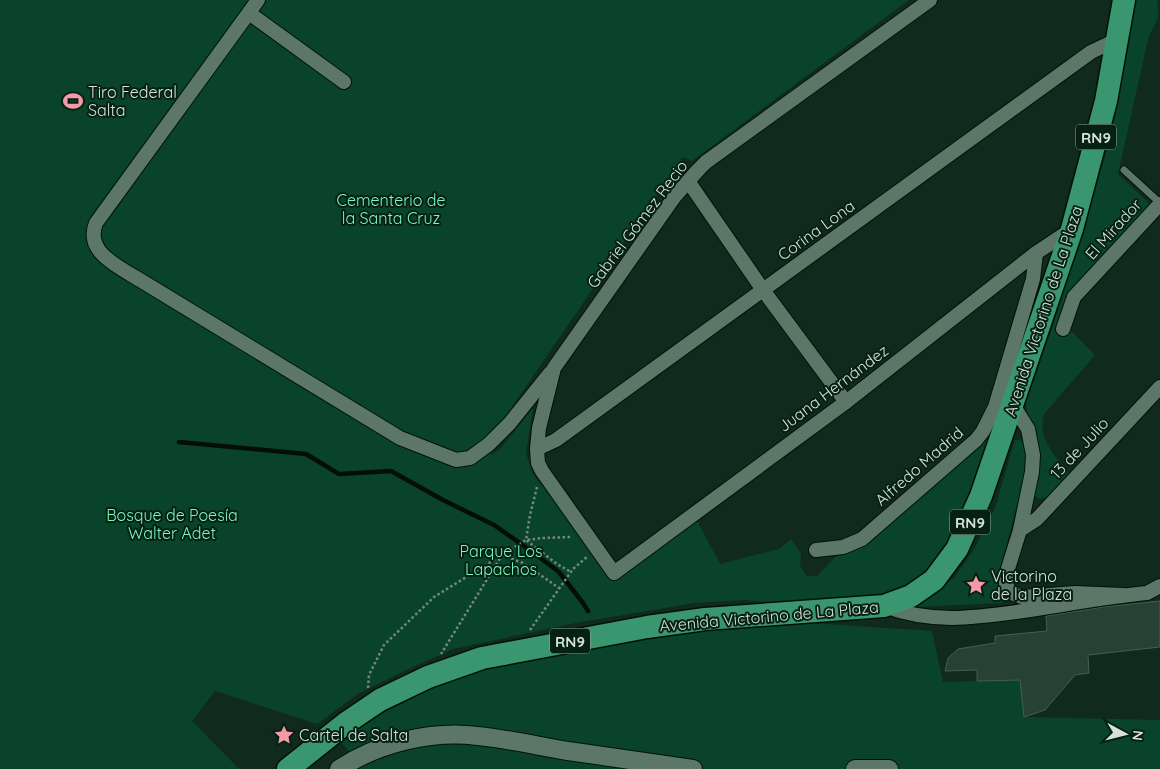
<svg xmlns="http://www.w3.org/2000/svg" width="1160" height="769" font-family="Quicksand,sans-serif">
<rect width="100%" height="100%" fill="#102a1e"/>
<g fill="#0a432c">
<polygon points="0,0 909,0 692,161 683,157 494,433 492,455 501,448 533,408 526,453 532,473 614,578 696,519 720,564 779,549 791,539 801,553 800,566 807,576 817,576 835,557 862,547 980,443 996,424 950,548 931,573 904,590 873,601 788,604 745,600 695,603 576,623 453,649 402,672 358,694 317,724 215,691 192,721 239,769 0,769"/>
<path d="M1135,0H1157C1160,17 1158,20 1149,35L1118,174L1152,206L1063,323L1095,355L1044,414C1037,438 1055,456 1069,473L1047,497L1039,499L1034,495L1026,403L1055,320L1104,160L1119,95Z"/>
<polygon points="1015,440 1020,440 1027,445 1025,473 998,578 1002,590 1003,603 914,607 954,578 973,551 995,508"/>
<polygon points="809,623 932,631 943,682 1020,680 1024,717 1160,720 1160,769 340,769 354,757 339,740 383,713 458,676 504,663 703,626"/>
</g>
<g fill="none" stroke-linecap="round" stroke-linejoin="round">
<polyline stroke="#040e08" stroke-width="4.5" points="179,442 306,454 339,474 391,471 443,500 494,525 531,551 559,572 583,603 588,611"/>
</g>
<polygon fill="#274134" stroke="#455f51" points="1160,601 1160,647 1088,655 1089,673 1075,675 1045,710 1024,717 1020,680 977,681 977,670 945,671 948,658 958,649 995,643 995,636 1047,631 1046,616 1103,607"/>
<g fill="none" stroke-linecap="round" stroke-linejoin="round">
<defs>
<polyline id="service" points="1124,170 1160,203"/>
<g id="minor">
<path d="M258,0L96,223C84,252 119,267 140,280L400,438L456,460L470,458L489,444L510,423L550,373"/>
<polyline points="930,0 706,162 698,170 675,196 554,368 539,428 537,449 538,463 542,471 614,573 846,402 1036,253 1072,229"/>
<polyline points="249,13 344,82"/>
<polyline points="688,181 763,290 846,402"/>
<polyline points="1063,329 1074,297 1160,204"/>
<polyline points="1013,405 1028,429 1033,455 1032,472 1020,530 1006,575 1006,585 1011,593 1022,597 1075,593 1123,595"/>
<polyline points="537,449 556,440 1091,52 1110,43 1117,43"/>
<polyline points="1020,530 1037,519 1160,387"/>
<polyline points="816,550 843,547 862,539 976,440 983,431 995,407 1033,279 1036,253"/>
<path d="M884,606C932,624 973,618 1023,611C1064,605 1106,597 1147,593L1160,586"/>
</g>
<g id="tertiary">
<path d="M339,769C378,743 432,730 478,736C508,739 538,746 568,751C610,757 651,763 693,769"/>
<polyline points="855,769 889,769"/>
</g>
<polyline id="trunk" points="288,769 346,723 380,700 428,677 482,658 647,627 705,619 884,606 911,596 934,580 957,549 981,496 1072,229 1106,101 1124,0"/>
</defs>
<use href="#service" stroke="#001208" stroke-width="9"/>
<use href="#minor" stroke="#001208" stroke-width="16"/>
<use href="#tertiary" stroke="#001208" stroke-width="20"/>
<use href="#trunk" stroke="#001208" stroke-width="25"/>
<g stroke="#74887e" stroke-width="2.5" stroke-dasharray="2.5 2.5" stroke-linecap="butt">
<polyline points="537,487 530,515 526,540 557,564 571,572"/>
<polyline points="502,555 526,540 543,538 571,537"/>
<polyline points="502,555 523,563 559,588"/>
<polyline points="530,630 573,569 588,556"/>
<polyline points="368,688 369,675 384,645 434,597 502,555 441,654"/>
</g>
<use href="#service" stroke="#5c7768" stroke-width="7"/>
<use href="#minor" stroke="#5c7768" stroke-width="14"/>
<use href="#tertiary" stroke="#5c7768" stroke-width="18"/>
<use href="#trunk" stroke="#3a966e" stroke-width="22"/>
</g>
<defs>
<symbol id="stadium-bare" viewBox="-9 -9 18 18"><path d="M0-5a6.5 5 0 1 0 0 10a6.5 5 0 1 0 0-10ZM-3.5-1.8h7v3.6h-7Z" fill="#f49aa6" stroke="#062014" stroke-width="2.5" paint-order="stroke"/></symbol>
<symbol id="sight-bare" viewBox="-9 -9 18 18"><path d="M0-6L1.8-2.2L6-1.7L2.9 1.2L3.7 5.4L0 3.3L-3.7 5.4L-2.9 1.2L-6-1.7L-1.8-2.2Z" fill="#f49aa6" stroke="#062014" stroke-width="2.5" paint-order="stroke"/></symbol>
</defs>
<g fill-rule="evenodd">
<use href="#stadium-bare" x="59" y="87" width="28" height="28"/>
<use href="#sight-bare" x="962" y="571" width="28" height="28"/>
<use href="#sight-bare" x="270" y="721" width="28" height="28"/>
</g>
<g text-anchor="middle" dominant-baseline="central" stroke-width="4" stroke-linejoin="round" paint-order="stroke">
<g fill="#062014" stroke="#96a89f" stroke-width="1">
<rect x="1076" y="124.5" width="40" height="25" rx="4"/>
<rect x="950" y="509.5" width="40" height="25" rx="4"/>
<rect x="550" y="628.5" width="40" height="25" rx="4"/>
</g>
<g font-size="15" font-weight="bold" fill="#d4e3da">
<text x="1096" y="137">RN9</text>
<text x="970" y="522">RN9</text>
<text x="570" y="641">RN9</text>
</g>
<g font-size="16" fill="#d4e3da" stroke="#062014" text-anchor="start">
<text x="88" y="92">Tiro Federal<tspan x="88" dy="18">Salta</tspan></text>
<text x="991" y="576">Victorino<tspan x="991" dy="18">de la Plaza</tspan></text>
<text x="299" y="735">Cartel de Salta</text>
</g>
<g font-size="16" fill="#7bf9bd" stroke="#062014">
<text x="391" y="200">Cementerio de<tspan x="391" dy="18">la Santa Cruz</tspan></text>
<text x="172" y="515">Bosque de Poesía<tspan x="172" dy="18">Walter Adet</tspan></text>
<text x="501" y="551">Parque Los<tspan x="501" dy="18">Lapachos</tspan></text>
</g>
<g font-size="16" fill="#d4e3da" stroke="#062014">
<text transform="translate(637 224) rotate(-53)">Gabriel Gómez Recio</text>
<text transform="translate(1113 229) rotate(-48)">El Mirador</text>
<text transform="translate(816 230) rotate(-36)">Corina Lona</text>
<text transform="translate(1043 311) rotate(-72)">Avenida Victorino de La Plaza</text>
<text transform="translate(833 388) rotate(-37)">Juana Hernández</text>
<text transform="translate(1079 448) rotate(-47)">13 de Julio</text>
<text transform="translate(919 466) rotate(-41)">Alfredo Madrid</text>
<text transform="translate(769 616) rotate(-5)">Avenida Victorino de La Plaza</text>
</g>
</g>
<g transform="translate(1125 734) rotate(97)" stroke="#062014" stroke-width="4" paint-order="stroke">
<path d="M0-4L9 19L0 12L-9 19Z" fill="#d4e3da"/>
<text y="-8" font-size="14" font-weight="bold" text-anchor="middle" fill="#d4e3da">N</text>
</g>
</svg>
